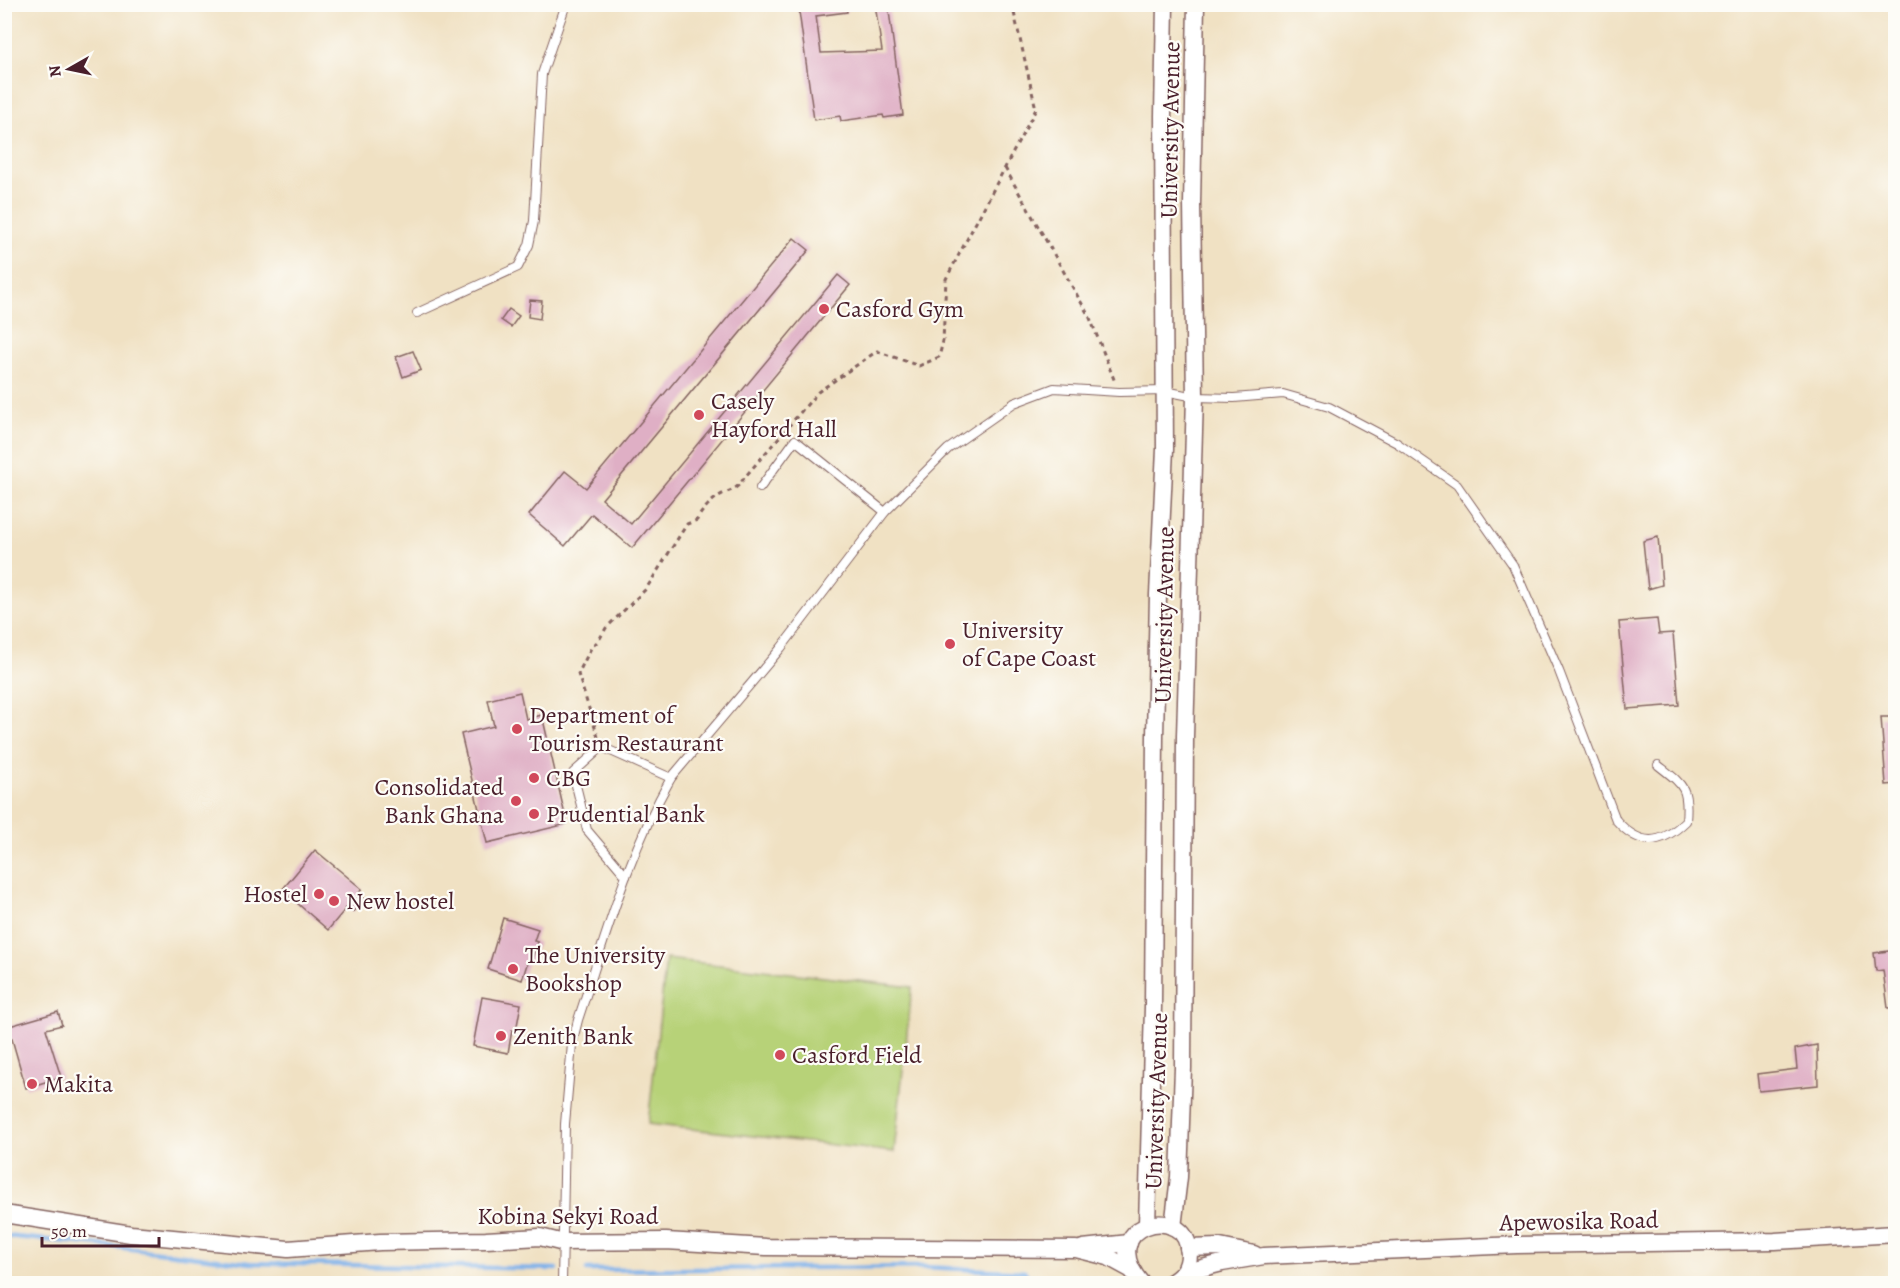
<svg xmlns="http://www.w3.org/2000/svg" width="1900" height="1288" font-family="Alegreya,serif">
<rect width="100%" height="100%" fill="#fdfcf7"/>
<filter id="ink" filterUnits="userSpaceOnUse"><feTurbulence type="fractalNoise" baseFrequency=".0167" numOctaves="2"/><feDisplacementMap in="SourceGraphic" scale="12" xChannelSelector="R" yChannelSelector="G"/><feConvolveMatrix kernelMatrix="1 2 1 2 8 2 1 2 1" color-interpolation-filters="sRGB"/></filter>
<filter id="wash" filterUnits="userSpaceOnUse"><feTurbulence type="fractalNoise" baseFrequency=".008" numOctaves="4" result="noise"/><feDisplacementMap in="SourceGraphic" scale="24" xChannelSelector="R" yChannelSelector="G"/><feGaussianBlur stdDeviation="1.35" result="paint"/><feColorMatrix in="noise" values="0 0 0 0 0 0 0 0 0 0 0 0 0 0 0 0 0 1.4 0 .05"/><feComposite in="paint" operator="in"/></filter>
<g filter="url(#wash)">
<rect width="100%" height="100%" fill="#f0e1c3"/>
<polygon fill="#b7d278" stroke="#807852" stroke-width="1.5" points="666,959 912,987 894,1152 648,1124"/>
<g fill="none" stroke-linecap="round" stroke-linejoin="round">
<g stroke="#7db0e9" stroke-width="4.5">
<polyline points="4,1236 91,1244 250,1263 557,1269"/>
<polyline points="587,1270 924,1267 1025,1272 1032,1284"/>
</g>
</g>
<g id="blocks">
<g fill="#dfafc5">
<polygon points="798,4 846,4 847,12 816,16 821,53 882,51 875,4 888,4 903,115 884,118 883,115 841,121 840,116 814,120"/>
<polygon points="794,238 809,250 602,499 631,524 838,275 850,285 632,548 592,514 565,546 529,515 565,471 586,488"/>
<polygon points="530,300 542,301 540,319 528,317"/>
<polygon points="509,309 519,316 511,327 501,320"/>
<polygon points="413,351 421,370 403,377 396,357"/>
<polygon points="1658,537 1662,585 1648,589 1643,541"/>
<polygon points="1657,619 1659,634 1673,633 1679,705 1627,709 1619,622"/>
<polygon points="520,692 526,719 542,715 567,824 487,843 461,734 494,726 488,700"/>
<polygon points="1881,717 1896,717 1896,784 1886,785"/>
<polygon points="315,850 362,889 359,893 364,898 353,912 347,907 328,930 282,890"/>
<polygon points="503,918 538,929 534,941 538,942 531,962 528,961 522,980 488,969"/>
<polygon points="1896,950 1896,1008 1888,1008 1883,970 1876,971 1874,953"/>
<polygon points="482,997 521,1004 516,1031 512,1030 508,1053 473,1046"/>
<polygon points="58,1012 62,1025 46,1029 61,1077 26,1088 12,1039 9,1040 6,1027"/>
<polygon points="1817,1045 1818,1085 1759,1091 1757,1074 1797,1069 1795,1049"/>
</g>
</g>
</g>
<g filter="url(#ink)">
<use href="#blocks" fill-opacity="0" stroke="#846360" stroke-width="1.5"/>
<g fill="none" stroke-linecap="round" stroke-linejoin="round">
<defs>
<g id="service">
<polyline points="417,313 518,267 529,245 534,221 542,74 566,4"/>
<polyline points="760,488 795,440 885,512"/>
<polyline points="626,876 587,830 573,773 602,747 671,778"/>
<path d="M562,1284L565,1124L572,1044L578,1020C605,939 628,853 671,778L781,648L885,512L948,449L1014,403L1054,388L1119,392L1165,391L1195,397L1234,398L1283,394L1329,407L1397,443L1457,485L1513,565L1559,671L1616,820C1640,847 1660,846 1686,821C1689,787 1683,785 1658,765"/>
</g>
<g id="minor">
<polyline points="4,1214 131,1234 288,1249 380,1242 486,1240 540,1237 560,1242 666,1241 766,1247 1076,1249 1108,1257 1130,1269"/>
<polyline points="1147,1225 1153,1007 1155,736 1158,595 1165,449 1163,116 1165,4"/>
<polyline points="1173,1227 1179,1177 1183,1068 1185,736 1195,397 1192,204 1196,4"/>
<polyline points="1083,1248 1129,1243"/>
<polyline points="1188,1248 1220,1247 1254,1254"/>
<polyline points="1183,1273 1222,1263 1264,1256 1517,1245 1775,1241 1896,1234"/>
<path d="M1142,1284C1091,1225 1188,1199 1189,1254C1189,1269 1181,1277 1169,1284"/>
</g>
</defs>
<use href="#service" stroke="#846360" stroke-width="10"/>
<use href="#minor" stroke="#846360" stroke-width="19"/>
<g stroke="#846360" stroke-width="3" stroke-dasharray="4.5 4.5" stroke-linecap="butt">
<polyline points="1005,168 1090,318 1115,382"/>
<path d="M598,737L578,674L591,648L599,640L606,628L646,589L687,524L697,520C700,513 709,503 716,498C728,489 735,493 744,478L818,392L877,351L919,366L939,357L943,341L946,279L1036,109L1012,4"/>
</g>
<use href="#service" stroke="#fff" stroke-width="8"/>
<use href="#minor" stroke="#fff" stroke-width="16"/>
</g>
</g>
<g fill="#d1495b" stroke="#fdfcf7" stroke-width="2">
<circle cx="824" cy="309" r="6"/>
<circle cx="699" cy="415" r="6"/>
<circle cx="950" cy="644" r="6"/>
<circle cx="517" cy="729" r="6"/>
<circle cx="534" cy="778" r="6"/>
<circle cx="516" cy="801" r="6"/>
<circle cx="534" cy="814" r="6"/>
<circle cx="319" cy="894" r="6"/>
<circle cx="334" cy="901" r="6"/>
<circle cx="513" cy="969" r="6"/>
<circle cx="501" cy="1036" r="6"/>
<circle cx="780" cy="1055" r="6"/>
<circle cx="32" cy="1084" r="6"/>
</g>
<g text-anchor="middle" dominant-baseline="central" stroke-width="4.5" stroke-linejoin="round" paint-order="stroke">
<g font-size="24" fill="#4a1f2b" stroke="#fdfcf7">
<text transform="translate(1170 130) rotate(-89)">University Avenue</text>
<text transform="translate(1164 615) rotate(-89)">University Avenue</text>
<text transform="translate(1156 1101) rotate(-88)">University Avenue</text>
<text x="568" y="1216">Kobina Sekyi Road</text>
<text transform="translate(1579 1221) rotate(-1)">Apewosika Road</text>
</g>
<g font-size="24" fill="#4a1f2b" stroke="#fdfcf7" text-anchor="start">
<text x="836" y="309">Casford Gym</text>
<text x="711" y="401">Casely<tspan x="711" dy="28">Hayford Hall</tspan></text>
<text x="962" y="630">University<tspan x="962" dy="28">of Cape Coast</tspan></text>
<text x="529" y="715">Department of<tspan x="529" dy="28">Tourism Restaurant</tspan></text>
<text x="546" y="778">CBG</text>
<text x="504" y="787" text-anchor="end">Consolidated<tspan x="504" dy="28">Bank Ghana</tspan></text>
<text x="546" y="814">Prudential Bank</text>
<text x="307" y="894" text-anchor="end">Hostel</text>
<text x="346" y="901">New hostel</text>
<text x="525" y="955">The University<tspan x="525" dy="28">Bookshop</tspan></text>
<text x="513" y="1036">Zenith Bank</text>
<text x="792" y="1055">Casford Field</text>
<text x="44" y="1084">Makita</text>
</g>
</g>
<rect width="1900" height="1288" fill="none" stroke="#fdfcf7" stroke-width="24"/>
<g transform="translate(69 69) rotate(261)" stroke="#fdfcf7" stroke-width="4.5" paint-order="stroke">
<path d="M0-4.5L10 22L0 15L-10 22Z" fill="#4a1f2b"/>
<text y="-9" font-size="16" font-weight="bold" text-anchor="middle" fill="#4a1f2b">N</text>
</g>
<path d="M42 1237v9h117v-9" fill="none" stroke="#4a1f2b" stroke-width="3"/>
<text x="51" y="1237" font-size="18" fill="#4a1f2b" stroke="#fdfcf7" stroke-width="4.5" paint-order="stroke">50 m</text>
</svg>
